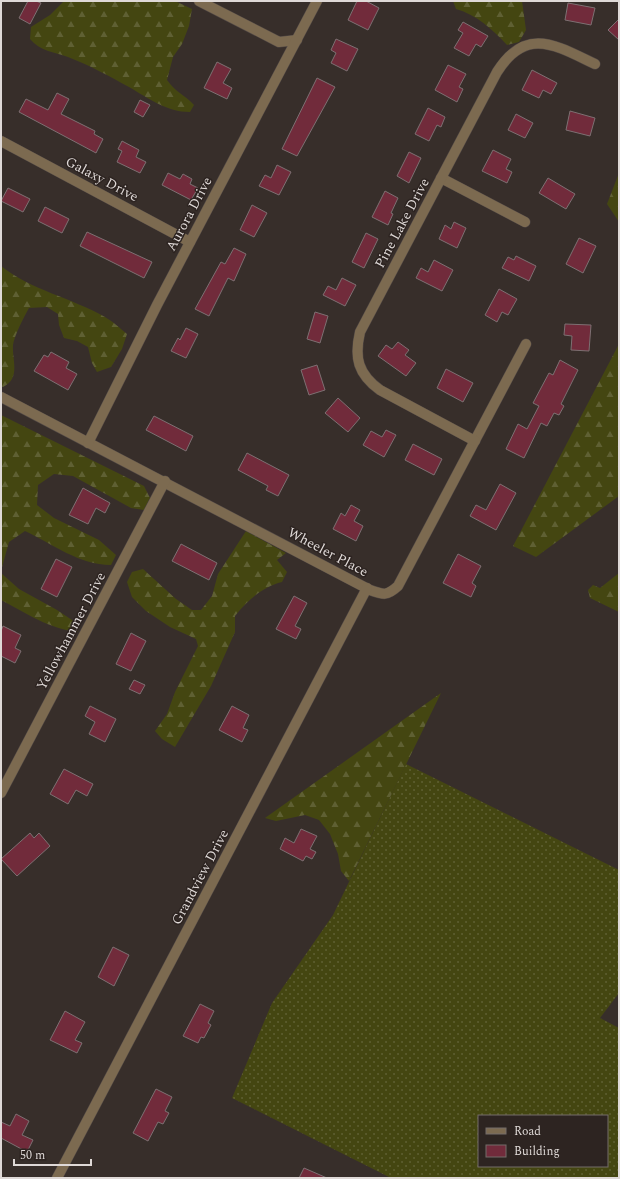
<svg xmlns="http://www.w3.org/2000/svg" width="620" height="1179" font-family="Spectral,serif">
<defs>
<pattern id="grass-dots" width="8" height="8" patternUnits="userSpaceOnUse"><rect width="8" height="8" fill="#444611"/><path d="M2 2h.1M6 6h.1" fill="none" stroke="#5f6033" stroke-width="1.8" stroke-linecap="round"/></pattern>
<pattern id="forest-firs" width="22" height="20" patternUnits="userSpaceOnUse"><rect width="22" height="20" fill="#444611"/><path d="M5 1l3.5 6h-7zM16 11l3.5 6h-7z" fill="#5f6033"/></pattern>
</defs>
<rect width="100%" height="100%" fill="#372e2a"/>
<path fill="url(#grass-dots)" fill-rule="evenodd" d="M406,764L619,870V993L600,1018L619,1028V1178H391L232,1098L272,1003L333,915ZM479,1116H607V1166H479Z"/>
<g fill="url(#forest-firs)">
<path d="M64,1H175L192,9L189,26L182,44L173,57L167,80C176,93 184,94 194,105L190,112C167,112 148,98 129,87C109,76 89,65 68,57C54,52 40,51 30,39L31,27L50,15Z"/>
<path d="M453,1H522L526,30L519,42L507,45C492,29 477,15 456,9Z"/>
<polygon points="619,173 619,222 607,204"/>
<path d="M1,266C31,290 72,298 105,317C112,321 120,328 127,334L122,349L111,367L97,372L92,363L88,347L77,341L64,338L59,325L58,314L47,307L29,308C24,317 14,336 13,345C12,361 21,378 3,387L1,386Z"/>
<polygon points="619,344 619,496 536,557 513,546"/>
<path d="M1,415L144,486L150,498L144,510L131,508L73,476L54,474L38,485L37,505L54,518L99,540L116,555L111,565C79,565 53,544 25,531L9,542L1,571Z"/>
<path d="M246,531L286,553L277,560L287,572L282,582C262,587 248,600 235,616V632L211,686L175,747L162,739L155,731L167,714L175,692L198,646L196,639L170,627L146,611L132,597L127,582L132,572L143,569L176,599L192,610H201L212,596L218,574Z"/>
<path d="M1,573L19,589L57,610L78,624V632C49,629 26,613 1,600Z"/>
<polygon points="619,573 619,612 590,598 588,590 593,585 600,588"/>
<polygon points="441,693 349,881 341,871 338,854 330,834 319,820 305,815 276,821 265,818"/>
</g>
<g fill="#712b3b" stroke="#7d7072">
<polygon points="28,1 36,1 41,3 30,24 19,18"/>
<polygon points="357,1 366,1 379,8 368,30 348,20"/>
<polygon points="568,3 595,8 591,25 565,20"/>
<polygon points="619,19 619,40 608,30"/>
<polygon points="463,22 488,36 481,47 476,44 469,56 454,48 463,33 458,30"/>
<polygon points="336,39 358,49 347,71 331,63 336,53 331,50"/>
<polygon points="217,62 231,69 223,83 232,88 227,99 204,88"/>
<polygon points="448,65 466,74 459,87 463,89 457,102 435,90"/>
<polygon points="532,70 557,83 551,94 543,90 539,98 522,90"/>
<polygon points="317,78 335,87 297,156 282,149"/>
<polygon points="57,93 69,99 61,114 95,131 94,134 103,139 96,153 19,112 26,99 48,110"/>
<polygon points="140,100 150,105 143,117 134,112"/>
<polygon points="428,108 445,117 441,127 437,125 429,141 415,134"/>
<polygon points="570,111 595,118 590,136 566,130"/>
<polygon points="516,114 533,123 525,138 508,130"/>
<polygon points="122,141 139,150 136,157 146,162 140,173 117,162 122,151 118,149"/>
<polygon points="493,150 511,159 506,169 512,172 507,183 482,171"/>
<polygon points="409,152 421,158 409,183 397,176"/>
<polygon points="277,165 291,172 279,195 259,186 265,175 271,178"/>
<polygon points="168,173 180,179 183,174 192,179 190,184 198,188 191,200 162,185"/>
<polygon points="548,178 575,194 566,209 539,193"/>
<polygon points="8,188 30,199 23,212 1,201"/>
<polygon points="385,191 398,198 391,213 393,214 388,225 372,217"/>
<polygon points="252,205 267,213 254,237 240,230"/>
<polygon points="45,207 69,219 62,233 38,221"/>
<polygon points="454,222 466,228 457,248 439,239 445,225 451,229"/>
<polygon points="87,232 152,262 144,278 80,246"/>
<polygon points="366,233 378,239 364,268 352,262"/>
<polygon points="579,238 596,246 583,273 566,264"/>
<polygon points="234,248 246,254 234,281 228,278 209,316 195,309 221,262 225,264"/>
<polygon points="516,256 536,266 529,281 502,268 508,257 514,260"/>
<polygon points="434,260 453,270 442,291 416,278 421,268 428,272"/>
<polygon points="342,278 356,285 345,306 323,295 328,286 336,290"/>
<polygon points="499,289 517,299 508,315 502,312 497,322 485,315"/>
<polygon points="315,312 328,316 320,343 307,339"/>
<polygon points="565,324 591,325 589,351 571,350 572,336 564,335"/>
<polygon points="186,328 198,334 186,358 171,351 178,338 180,340"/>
<polygon points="398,342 409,350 405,355 416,363 406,376 378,356 386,345 392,349"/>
<polygon points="51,352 69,362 66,368 77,374 68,390 34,371 44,355 48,357"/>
<polygon points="560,360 578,370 561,404 564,406 559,415 554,413 547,426 541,423 524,458 506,449 518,424 527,429 539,406 533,403 549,373 553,375"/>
<polygon points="317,365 325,390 309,395 301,370"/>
<polygon points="446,369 473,383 463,402 437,388"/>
<polygon points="338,398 360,418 348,432 325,413"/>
<polygon points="154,416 193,436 186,451 146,430"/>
<polygon points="386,430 396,435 384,457 363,445 371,431 382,437"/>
<polygon points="413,444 442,459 434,475 405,460"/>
<polygon points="247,453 289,475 278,496 266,490 268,486 238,470"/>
<polygon points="500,484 516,493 496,530 470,516 476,505 486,510"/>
<polygon points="83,488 110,503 105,513 96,508 88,524 69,515"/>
<polygon points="351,505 360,510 354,521 363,526 356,541 333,529 341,513 345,516"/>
<polygon points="181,544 217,563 209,580 172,561"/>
<polygon points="458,554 481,566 472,583 476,586 471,597 443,583"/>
<polygon points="56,559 72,567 57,597 41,589"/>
<polygon points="294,596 307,603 295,626 301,629 296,639 276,629"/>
<polygon points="3,626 21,635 15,648 21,651 15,663 1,656 1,631"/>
<polygon points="131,633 146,641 131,671 116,664"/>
<polygon points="134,680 145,685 140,694 129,689"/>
<polygon points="90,706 116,719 105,742 89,734 95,722 85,716"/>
<polygon points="232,706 249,715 243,728 248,730 242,742 219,730"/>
<polygon points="64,769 93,784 87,796 76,790 68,804 50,794"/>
<polygon points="301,829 317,836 310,849 316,852 312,859 306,856 303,861 280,849 285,838 294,843"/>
<polygon points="30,833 34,838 39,833 50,846 17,876 1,859"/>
<polygon points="113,947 129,955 114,986 98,977"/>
<polygon points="200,1004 214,1011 208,1023 211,1025 204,1038 201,1037 198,1043 183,1036"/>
<polygon points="65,1011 85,1022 75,1040 82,1043 77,1053 50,1040"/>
<polygon points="156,1089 172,1097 165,1111 169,1113 163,1124 158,1122 148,1141 133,1133"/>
<polygon points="16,1114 29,1121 22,1135 33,1140 27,1152 1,1138 1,1122 10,1126"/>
<polygon points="304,1168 327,1178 299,1178"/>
</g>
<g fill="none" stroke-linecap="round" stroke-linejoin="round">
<defs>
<g id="minor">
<polyline points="199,1 279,42 297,40"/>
<polyline points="1,141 190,242"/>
<polyline points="441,178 525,222"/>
<path d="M1,397L370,590C384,595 387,596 398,586L526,344"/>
<path d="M475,441L380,390C358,374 354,358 360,332L497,72C526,26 555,45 595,64"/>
<polyline points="88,443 157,305 317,1"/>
<polyline points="1,793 165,481"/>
<polyline points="57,1178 367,588"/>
</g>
</defs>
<use href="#minor" stroke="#524946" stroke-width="11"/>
<use href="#minor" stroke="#7c6a50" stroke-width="10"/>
</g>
<g text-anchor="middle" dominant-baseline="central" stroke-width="3" stroke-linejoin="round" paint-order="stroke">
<g font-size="14" fill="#dfd9d7" stroke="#2d2421">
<text transform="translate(102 179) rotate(28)">Galaxy Drive</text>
<text transform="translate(189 214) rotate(-62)">Aurora Drive</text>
<text transform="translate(402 223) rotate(-62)">Pine Lake Drive</text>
<text transform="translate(328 552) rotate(28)">Wheeler Place</text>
<text transform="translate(71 631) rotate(-62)">Yellowhammer Drive</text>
<text transform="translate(200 877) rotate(-62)">Grandview Drive</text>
</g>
</g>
<rect width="620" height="1179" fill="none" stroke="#dfd9d7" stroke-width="4"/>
<rect x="478" y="1115" width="130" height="52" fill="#2d2421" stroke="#746c6a"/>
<rect x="486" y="1128" width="20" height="6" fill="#7c6a50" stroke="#746c6a"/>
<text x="514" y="1135" font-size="12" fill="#dfd9d7">Road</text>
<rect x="486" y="1145" width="20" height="12" fill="#712b3b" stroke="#746c6a"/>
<text x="514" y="1155" font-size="12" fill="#dfd9d7">Building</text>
<path d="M14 1159v6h77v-6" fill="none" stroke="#dfd9d7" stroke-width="2"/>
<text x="20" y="1159" font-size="12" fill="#dfd9d7" stroke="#2d2421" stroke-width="3" paint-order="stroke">50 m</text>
</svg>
